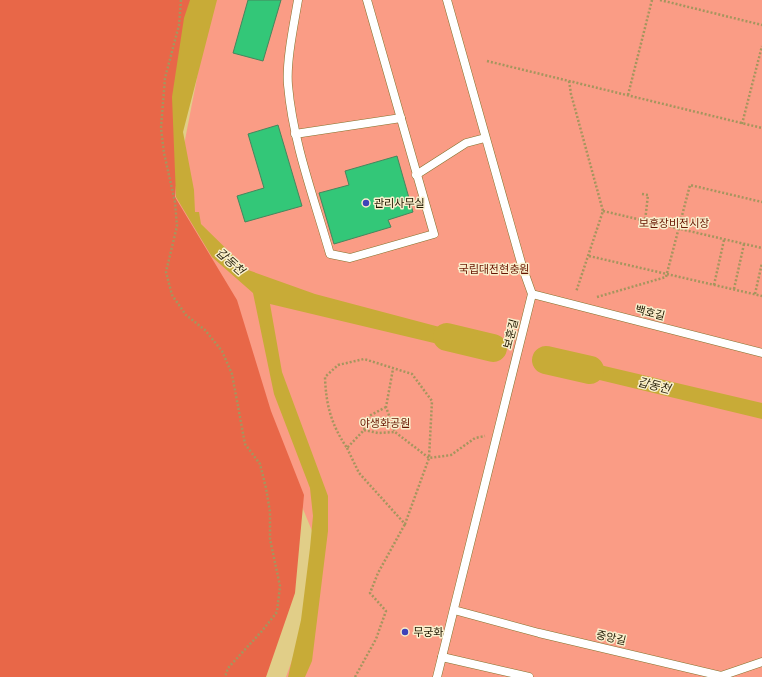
<svg xmlns="http://www.w3.org/2000/svg" width="762" height="677" font-family="'Source Sans 3','Noto Sans KR',sans-serif">
<rect width="100%" height="100%" fill="#e1ce88"/>
<polygon fill="#fa9c85" points="212,0 762,0 762,677 286,677 318,588 322,555 174,197"/>
<polygon fill="#e86748" points="0,0 192,0 175,197 237,300 271,411 304,495 295,593 266,677 0,677"/>
<g fill="#c8ab37">
<polygon points="190,0 217,0 183,132 194,190 195,212 199,212 201,224 248,270 315,294 481,338 485,347 476,353 270,304 282,372 328,496 328,531 312,661 305,677 288,677 301,620 310,548 313,516 310,488 274,394 253,293 212,257 176,197 172,97 184,18"/>
<polygon points="558,357 566,357 762,403 762,419 562,371 556,367 554,361"/>
</g>
<g fill="none" stroke-linecap="round" stroke-linejoin="round">
<g stroke="#c8ab37" stroke-width="28">
<polyline points="447,337 493,348"/>
<polyline points="546,360 590,370"/>
</g>
</g>
<g fill="#33c778" stroke="#46865d">
<polygon points="248,0 281,0 263,61 233,53"/>
<polygon points="278,125 302,206 245,222 237,196 264,188 248,134"/>
<polygon points="397,156 413,212 388,220 391,227 334,244 319,193 349,185 345,171"/>
</g>
<g fill="none" stroke-linecap="round" stroke-linejoin="round">
<defs>
<g id="service">
<path d="M298,0C294,24 286,61 288,85C293,143 314,198 330,254L350,258L434,234L367,0"/>
<polyline points="295,134 401,118"/>
<polyline points="416,175 466,143 485,138"/>
<polyline points="532,294 762,353"/>
<polyline points="454,610 539,633 721,676 762,662"/>
<polyline points="442,657 529,677"/>
<polyline points="437,677 532,294 522,266 447,0"/>
</g>
</defs>
<use href="#service" stroke="#84722c" stroke-width="9"/>
<g stroke="#a5955e" stroke-width="2.5" stroke-dasharray="2 2" stroke-linecap="butt">
<polyline points="181,0 179,25 165,78 161,128 164,153 175,202 177,226 166,272 172,295 186,315 205,330 222,351 232,374 245,444 260,464 266,488 270,512 270,539 280,586 277,612 262,631 228,668 225,677"/>
<polyline points="660,0 762,25"/>
<polyline points="487,61 762,128"/>
<polyline points="569,81 571,94 603,211 576,292"/>
<polyline points="628,95 652,0"/>
<polyline points="742,124 762,46"/>
<polyline points="642,194 648,195 645,221"/>
<polyline points="603,211 762,248"/>
<polyline points="589,256 762,296"/>
<polyline points="714,285 724,240"/>
<polyline points="734,289 744,244"/>
<polyline points="755,294 762,263"/>
<polyline points="597,297 666,277 690,185 762,202"/>
<path d="M386,407L369,416L364,430L347,448C331,424 326,405 325,377L338,365L364,359L412,374L432,401L429,458L395,432L386,407L393,369"/>
<polyline points="364,430 378,433 395,432"/>
<polyline points="347,448 359,473 405,524 429,458 451,455 475,438 485,436"/>
<polyline points="355,677 376,639 386,611 370,593 378,573 405,524"/>
</g>
<use href="#service" stroke="#fff" stroke-width="8"/>
</g>
<g fill="#3e43b8" stroke="#f9efcd" stroke-width="1.5">
<circle cx="366" cy="203" r="4"/>
<circle cx="405" cy="632" r="4"/>
</g>
<g text-anchor="middle" dominant-baseline="central" stroke-width="3" stroke-linejoin="round" paint-order="stroke">
<g font-size="11" fill="#1f1700" stroke="#f9efcd" text-anchor="start">
<text x="374" y="203">관리사무실</text>
<text x="413" y="632">무궁화</text>
</g>
<g font-size="11" fill="#671501" stroke="#f9efcd">
<text x="674" y="223">보훈장비전시장</text>
<text x="494" y="269">국립대전현충원</text>
<text x="385" y="423">야생화공원</text>
</g>
<g font-size="11" fill="#1f1700" stroke="#f9efcd">
<text transform="translate(650 313) rotate(14)">백호길</text>
<text transform="translate(511 334) rotate(-76)">보훈길</text>
<text transform="translate(611 638) rotate(13)">중앙길</text>
</g>
<g font-size="12" font-style="italic" fill="#322b13" stroke="#f9efcd">
<text transform="translate(230 262) rotate(42)">갑동천</text>
<text transform="translate(654 386) rotate(14)">갑동천</text>
</g>
</g>
</svg>
